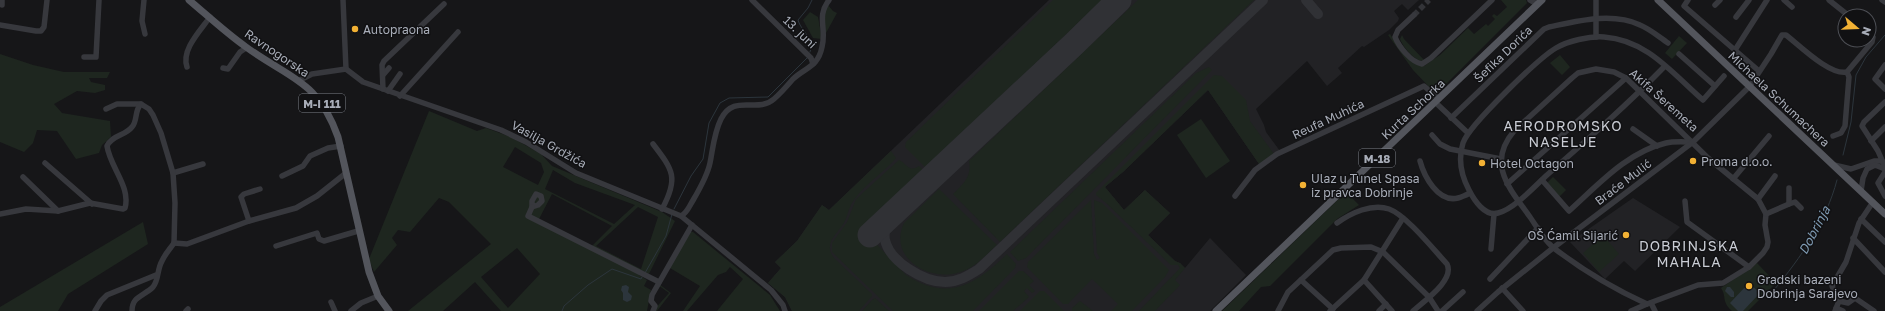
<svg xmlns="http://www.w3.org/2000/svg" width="1885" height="311" font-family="'Golos Text',sans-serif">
<rect width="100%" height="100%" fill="#161618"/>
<g fill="#222225">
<polygon points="1049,0 1419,0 1408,10 1402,4 1394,11 1399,18 1398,21 1389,30 1364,47 1362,46 1338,68 1342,73 1327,86 1307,61 1256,109 1264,125 1266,132 1280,151 1259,164 1208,90 1123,172 1105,187 1124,210 1145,190 1170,213 1148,235 1175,261 1180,263 1185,268 1210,238 1246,275 1210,311 792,311 785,297 768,283 781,268 775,262 797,241 822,205 829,210"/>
<polygon points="1633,198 1680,227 1635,271 1624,261 1605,279 1570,242"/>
</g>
<g fill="#1e261f" fill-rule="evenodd">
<polygon points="1053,0 1102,0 926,168 905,147 906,142"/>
<path d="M1138,0H1254L1000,242L953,194C963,184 972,177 969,161Z"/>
<polygon points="1501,0 1526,0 1527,3 1438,92 1433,91 1413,70 1388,35 1390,34 1400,50 1424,66 1440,55 1468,28 1474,34 1486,24 1488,26 1495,19 1492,16 1494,14 1497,16 1507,7"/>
<polygon points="827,4 833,11 837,13 826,33 824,31 825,8"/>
<polygon points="810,12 818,17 822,39 813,38 803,20"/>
<path d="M1402,35L1404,39L1425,61C1416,63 1403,47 1400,39Z"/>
<polygon points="1679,36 1687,43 1672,59 1665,53"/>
<polygon points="0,54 33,65 64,72 110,72 107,78 89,78 91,82 105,85 105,90 95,93 77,91 54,104 62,113 110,121 111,137 102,145 99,153 76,159 57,131 37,130 33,143 24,152 0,142"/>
<polygon points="1560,55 1570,67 1562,75 1550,63"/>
<polygon points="1209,67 1212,70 1210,72 1026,258 1018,261 1010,252 1196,73"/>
<polygon points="1214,75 1222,76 1246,100 1250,121 1274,154 1259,164 1208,90 1123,172 1105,187 1124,210 1145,190 1170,213 1148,235 1175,261 1180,263 1185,268 1175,280 1180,285 1155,311 1139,311 1180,268 1178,265 1171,265 1105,202 1096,195 1096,193"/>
<path d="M429,111L477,131L486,128L511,137L541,154L552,166L662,212L675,221L649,274L642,271L639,275L647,280L644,286L651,290L647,311H501L475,282L443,311H408L491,244L449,202L439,198L410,232L398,230L392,238L397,245L374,272L369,259ZM515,147L541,163L544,172L538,185L503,167ZM553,170L575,183L635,205L614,224L545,189ZM552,194L612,226L592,246L539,219ZM638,207L658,217L641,269L596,246ZM517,248L540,274L508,308L481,277Z"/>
<polygon points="1201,119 1230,161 1206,178 1177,135"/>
<path d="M891,151L896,158C883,173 865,184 854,200C849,206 848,215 844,223C837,234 823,244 834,258L872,294V296L859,311H792L785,297L768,283L781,268L775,262L797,241L822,205L829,210Z"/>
<path d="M899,160C906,163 909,173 919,166L923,170L862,229L906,275C948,302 975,285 1007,254L1016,264L1015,268L973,311H893L832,252V243L847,222L856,199Z"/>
<polygon points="1553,177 1566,190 1559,197 1547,183"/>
<path d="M939,189L997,245C985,256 974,269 957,273C927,281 888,257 904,223Z"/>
<polygon points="1346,192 1359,205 1337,219 1270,286 1261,287 1239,311 1222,311"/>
<polygon points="1091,200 1094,254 1097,260 1100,258 1097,253 1094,200 1102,203 1169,270 1165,277 1132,311 1111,311 1118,304 1092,279 1068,304 1063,304 1027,267 1028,262"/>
<polygon points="143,222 148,244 68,294 58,311 0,311 0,307"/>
<polygon points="690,232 693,232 770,295 780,311 717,311 743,279 730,267 726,272 718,275 687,311 683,311 700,286 670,268 659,284 671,293 657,311 653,311 669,293 658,285"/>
<polygon points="1603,235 1619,254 1599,272 1583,253"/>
<path d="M1757,263L1776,283L1748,311H1732C1721,301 1727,297 1721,288Z"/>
<polygon points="1019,271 1023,271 1034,281 1029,285 1035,291 1032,293 1027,288 1024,291 1029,297 1013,311 979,311"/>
<polygon points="1040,291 1044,291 1064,311 1020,311"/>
<polygon points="875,298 889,311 862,311 872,300"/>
<polygon points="1080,301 1093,311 1072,311 1072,308"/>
</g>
<g fill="#2c353c">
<polygon points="1748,282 1760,293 1743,311 1738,311 1730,303 1746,286 1745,285"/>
<polygon points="626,285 629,287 628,292 632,296 631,300 627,302 623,300 623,293 621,290 622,286"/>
<polygon points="1727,287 1730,287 1734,292 1734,297 1731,297 1725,291"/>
</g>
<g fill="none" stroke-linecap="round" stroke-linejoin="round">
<g stroke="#2c353c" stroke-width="1">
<path d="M810,52C815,39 801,31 798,20L808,8L812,0"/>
<polyline points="1843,155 1851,122 1856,75 1866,57 1885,35"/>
<polyline points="674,209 691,176 703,159 709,123 720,103 729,98 768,97 808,57"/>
<polyline points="645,273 666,236 672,214"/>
<path d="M1774,290C1801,257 1826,222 1837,180"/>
<polyline points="562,311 564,306 588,285 612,269 641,279 642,277"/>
</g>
<g stroke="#303135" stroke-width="10">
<polyline points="1306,0 1318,14"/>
<path d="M892,214C888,222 883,231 885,240C890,262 924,282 945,282C958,282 968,276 979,269L1263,0"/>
</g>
<polyline stroke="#303135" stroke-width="25" points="870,235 1075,43 1119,0"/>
<polyline stroke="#333438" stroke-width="5.5" stroke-dasharray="5.5 3" stroke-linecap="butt" points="1414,15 1429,0"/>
<g stroke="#37383d" stroke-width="5.5">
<polyline points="144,0 142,21 145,34"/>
<polyline points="343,0 346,69"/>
<polyline points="752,0 811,58 813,64"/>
<polyline points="1530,0 1537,4"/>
<polyline points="1596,0 1596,37"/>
<polyline points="1688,0 1684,6 1759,71"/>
<polyline points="1784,0 1792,7"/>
<polyline points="1829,0 1849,16"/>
<polyline points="1882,0 1885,2"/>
<polyline points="2,5 2,0"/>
<polyline points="1715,5 1720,0"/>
<path d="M1414,15L1398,30L1395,37C1399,47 1411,62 1422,64L1431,58L1492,0"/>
<polyline points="1736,17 1749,0"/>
<polyline points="0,25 36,31 41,31 44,27 47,0"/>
<polyline points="1735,50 1767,0"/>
<polyline points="1679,54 1715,86"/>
<polyline points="84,57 96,57 99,0"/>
<polyline points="1885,65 1875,79 1885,89"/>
<path d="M1665,66C1627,105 1587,140 1547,175C1534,187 1514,209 1498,213C1485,217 1474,200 1469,190C1461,175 1458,159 1463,143C1469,125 1539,58 1556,48C1568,41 1589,36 1604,37C1647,40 1672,73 1703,100L1724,76"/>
<path d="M187,67C181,50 200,31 210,17"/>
<polyline points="223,68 228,69 240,52 246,48"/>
<path d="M1596,69L1614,72L1626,78L1708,158L1758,199L1766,214L1765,225L1768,242L1767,247L1763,253L1749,267L1723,283L1698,285L1647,304C1614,289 1584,271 1555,249C1545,242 1537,227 1530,217C1510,189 1486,164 1514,131L1572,78L1578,73Z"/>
<polyline points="383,75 389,68"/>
<path d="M300,80L312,74L346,69L363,82L501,130L526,142L576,173L681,216C687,213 689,207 692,202C699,190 707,177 710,163C713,148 714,133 721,119C734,93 757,114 774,99C781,93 787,86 793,79C806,67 818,67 822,47C827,28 816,17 829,0"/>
<polyline points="383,89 382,65 384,61 444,4"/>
<polyline points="388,91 400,74"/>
<polyline points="400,96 458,32"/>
<polyline points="1885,102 1864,122 1862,126 1878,151 1885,167"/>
<polyline points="1436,103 1468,133"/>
<polyline points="106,109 117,104 141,104"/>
<path d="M1451,118L1544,29L1549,27C1578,21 1612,12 1640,25C1650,29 1659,37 1668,43"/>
<polyline points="1633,129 1657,146"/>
<polyline points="1432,135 1440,144 1450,149 1501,159"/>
<polyline points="1833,136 1841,133 1845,126 1849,77 1847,72"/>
<polyline points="1871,141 1885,127"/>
<path d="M653,144C673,170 679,178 662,209"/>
<path d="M1420,161C1424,176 1438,203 1458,198C1462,197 1466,195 1470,193"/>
<polyline points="45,163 92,204"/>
<polyline points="1834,165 1851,169 1874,161 1882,161"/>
<polyline points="1885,172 1878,183 1885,196"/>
<polyline points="173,173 203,164"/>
<polyline points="282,176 303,166 310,156 328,148 341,146"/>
<polyline points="23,177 58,211"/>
<polyline points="1733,179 1769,136"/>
<path d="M1542,180L1569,211C1598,185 1627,152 1666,143C1674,141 1684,142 1693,142"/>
<polyline points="1507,184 1626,78"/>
<polyline points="1861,191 1863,178 1867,169 1875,165 1885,169"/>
<polygon points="536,194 541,196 542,201 538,205 532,207 532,201"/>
<polyline points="1235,196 1255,170 1277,154 1424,86 1439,99"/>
<polyline points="1758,199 1775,176"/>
<polyline points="1685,201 1687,222 1749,267"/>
<polyline points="1789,204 1795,202 1801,208"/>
<polyline points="532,207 528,216 659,282"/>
<path d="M0,214L26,209L58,211L90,203L123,209L125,208C131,187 110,167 107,146C112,135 125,136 132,127C138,120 134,111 141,104L149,109L153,115L161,133L173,173L175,203L174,243"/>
<polyline points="1766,214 1789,204 1789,188"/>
<polyline points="681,216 771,290 783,305 785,311"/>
<polyline points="1861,219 1885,242"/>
<polyline points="249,221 241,197 244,194 260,189"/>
<path d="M1337,223C1351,213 1372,203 1389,209C1406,215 1434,250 1447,264C1455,280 1424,301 1413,311"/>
<polyline points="1853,238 1885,272"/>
<polyline points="174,243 187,244 249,221 296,208 317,196 346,173"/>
<polyline points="276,246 317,233 319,239 324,241 358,231"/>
<polyline points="1491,249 1494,214"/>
<polyline points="1490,279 1538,228"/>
<polyline points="1301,280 1333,309"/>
<polyline points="1364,280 1392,311"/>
<polyline points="1502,288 1523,311"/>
<polyline points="1839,301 1848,303 1855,298 1874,311"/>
<polyline points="331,302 335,311"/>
<polyline points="1651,303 1655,311"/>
<polyline points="1836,308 1843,311"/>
<polyline points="95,311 101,301 107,295 156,275"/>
<path d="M132,311C132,296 144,296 153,287C159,280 157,269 162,261C165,254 170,249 174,243"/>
<polyline points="186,311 188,309"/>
<polyline points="351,311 361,303 378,296"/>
<polyline points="653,311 655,306 651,301 652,295 692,225"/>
<polyline points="1278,311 1288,292 1333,250 1341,248 1371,247 1383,252 1429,297 1438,311"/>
<polyline points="1330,311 1364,280 1403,218"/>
<polyline points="1379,311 1386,304"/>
<polyline points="1442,311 1463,292"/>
<path d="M1477,311L1498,292L1553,248L1693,142L1750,86L1771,54L1782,35H1786C1799,45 1830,76 1847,72L1872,42L1873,37L1869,32"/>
<polyline points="1631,311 1647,304"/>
<polyline points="1835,311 1839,301 1832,286 1846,262 1859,223 1873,202"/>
</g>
<g stroke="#53555c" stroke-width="7">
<path d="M189,0C208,16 226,33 246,47C290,79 318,80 338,137L369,272L378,296L389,311"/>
<polyline points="1658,0 1885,214"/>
<polyline points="1216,311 1542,0"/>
</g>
</g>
<g fill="#f2b134" stroke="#111113" stroke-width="1.5">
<circle cx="355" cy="29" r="4"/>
<circle cx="1693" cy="161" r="4"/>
<circle cx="1482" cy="163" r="4"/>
<circle cx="1303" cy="185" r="4"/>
<circle cx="1626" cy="235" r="4"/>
<circle cx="1749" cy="286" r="4"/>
</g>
<g text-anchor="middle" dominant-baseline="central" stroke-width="3" stroke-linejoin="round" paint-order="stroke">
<g fill="#111113" stroke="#7b7e86" stroke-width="1">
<rect x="299" y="94" width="46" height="18" rx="3"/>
<rect x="1359" y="149" width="36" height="18" rx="3"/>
</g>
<g font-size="11" font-weight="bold" fill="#a8adb8">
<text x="322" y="103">M-I 111</text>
<text x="1377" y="158">M-18</text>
</g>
<g font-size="12" fill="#a8adb8" stroke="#111113" text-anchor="start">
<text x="363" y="29">Autopraona</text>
<text x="1701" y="161">Proma d.o.o.</text>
<text x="1490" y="163">Hotel Octagon</text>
<text x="1311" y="178">Ulaz u Tunel Spasa<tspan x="1311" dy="14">iz pravca Dobrinje</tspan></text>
<text x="1618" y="235" text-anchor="end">OŠ Ćamil Sijarić</text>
<text x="1757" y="279">Gradski bazeni<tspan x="1757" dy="14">Dobrinja Sarajevo</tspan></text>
</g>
<g font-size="12" fill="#a8adb8" stroke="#111113">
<text transform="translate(800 32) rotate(44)">13. juni</text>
<text transform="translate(277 53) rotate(34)">Ravnogorska</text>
<text transform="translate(1503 54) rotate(-44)">Šefika Dorića</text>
<text transform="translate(1779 99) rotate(43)">Michaela Schumachera</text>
<text transform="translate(1664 100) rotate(42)">Akifa Šeremeta</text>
<text transform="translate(1413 109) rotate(-43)">Kurta Schorka</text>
<text transform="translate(1328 119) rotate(-25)">Reufa Muhića</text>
<text transform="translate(549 144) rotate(29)">Vasilja Grdžića</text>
<text transform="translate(1623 182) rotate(-37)">Braće Mulić</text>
</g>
<g font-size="13" font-style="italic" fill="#7f9bb3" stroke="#111113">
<text transform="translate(1814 230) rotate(-62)">Dobrinja</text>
</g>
<g font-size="14" letter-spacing="1" fill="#c9ccd4" stroke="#111113">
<text x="1563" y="125">AERODROMSKO<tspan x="1563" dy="16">NASELJE</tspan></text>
<text x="1689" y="245">DOBRINJSKA<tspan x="1689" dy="16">MAHALA</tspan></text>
</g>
</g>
<g transform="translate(1857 28) rotate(109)"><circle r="19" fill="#111113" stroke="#4d4f55"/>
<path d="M0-3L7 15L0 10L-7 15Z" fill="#f2b134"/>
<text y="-6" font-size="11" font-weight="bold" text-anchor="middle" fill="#a8adb8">N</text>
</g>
</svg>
